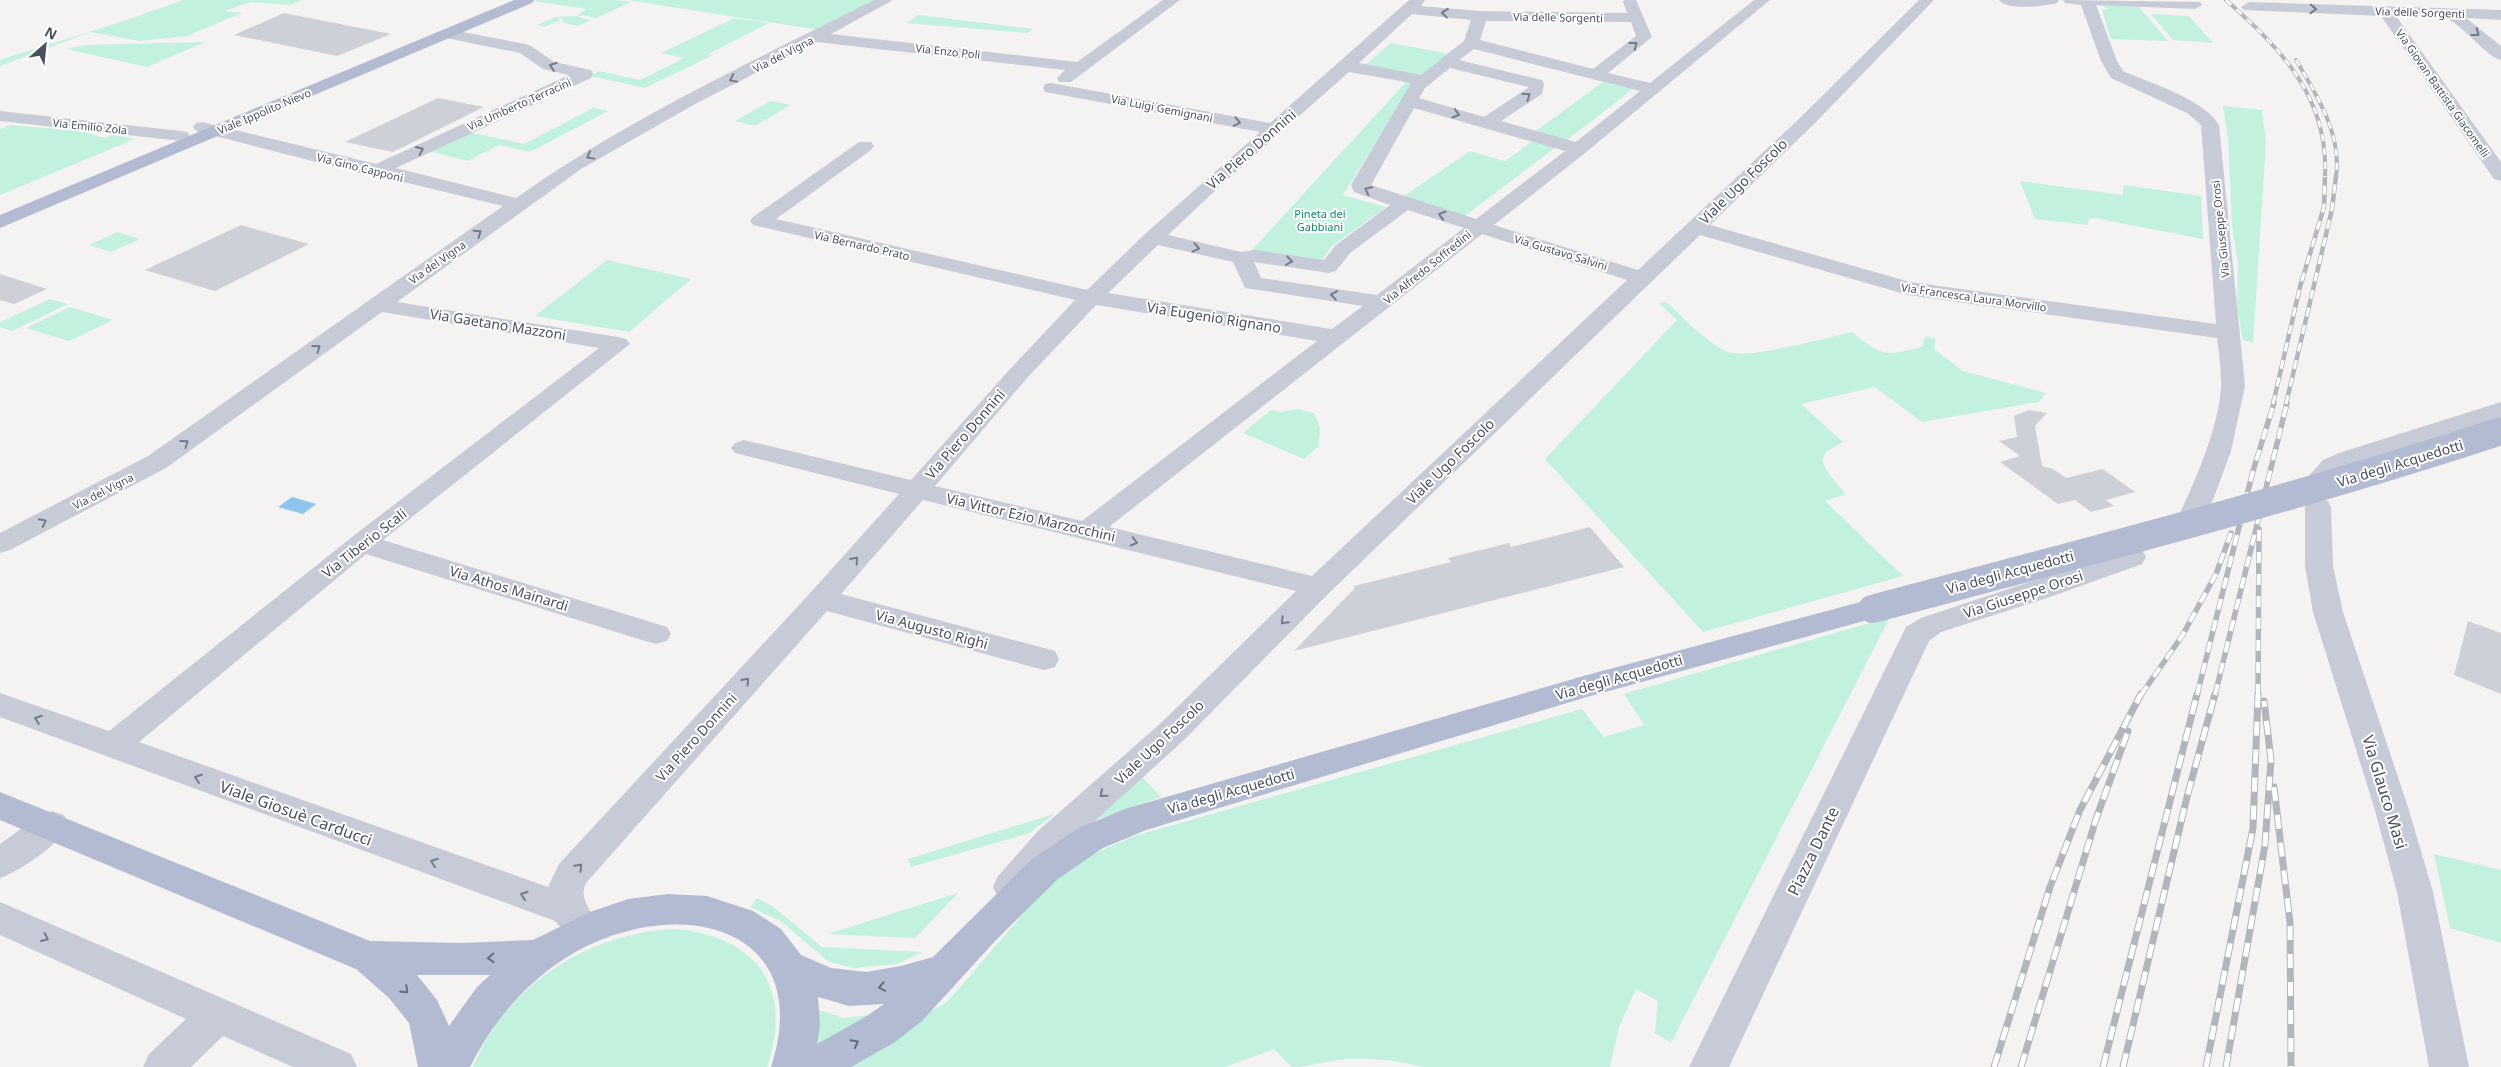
<svg xmlns="http://www.w3.org/2000/svg" width="2501" height="1067" font-family="'Noto Sans',sans-serif">
<rect width="100%" height="100%" fill="#f4f3f2"/>
<g fill="#c2f1de">
<polygon points="183,0 301,0 290,5 250,2 225,11 242,13 187,36 140,41 90,32 0,66 0,60 9,57 130,19"/>
<polygon points="536,0 614,0 631,2 596,18 582,15 578,17 590,20 578,26 561,22 565,20 560,18 557,19 561,20 544,27 537,25 555,17 577,16 586,9 533,1"/>
<polygon points="627,0 876,0 819,30"/>
<polygon points="2101,5 2139,7 2168,41 2111,39 2102,10 2108,9"/>
<polygon points="2151,14 2189,16 2213,43 2173,40"/>
<polygon points="919,15 1033,29 1027,33 906,23"/>
<polygon points="735,18 769,23 708,54 713,55 645,88 590,76 600,71 640,80 684,58 661,53"/>
<polygon points="205,42 147,67 66,49 85,45"/>
<polygon points="1391,43 1451,54 1424,74 1417,76 1363,67"/>
<polygon points="1406,82 1413,83 1343,195 1386,207 1332,246 1320,262 1251,251"/>
<polygon points="1603,82 1633,89 1567,140 1536,131"/>
<polygon points="770,101 791,105 755,126 735,121"/>
<polygon points="2223,106 2262,110 2266,142 2253,343 2243,340 2237,307 2238,263 2232,226 2228,136"/>
<polygon points="593,108 608,111 530,152 499,145 467,161 428,151 468,132 524,144"/>
<polygon points="10,125 81,131 105,138 113,135 135,139 0,195 0,129"/>
<polygon points="1533,141 1556,147 1465,216 1404,196 1470,151 1505,161"/>
<polygon points="2020,181 2123,195 2124,185 2201,196 2203,239 2094,218 2089,219 2088,225 2035,219"/>
<polygon points="117,232 140,239 111,252 89,245"/>
<polygon points="607,260 691,279 629,332 535,316"/>
<polygon points="50,299 68,304 12,331 0,327 0,322"/>
<path d="M1666,302C1682,316 1709,345 1728,352C1751,359 1826,338 1852,332C1883,357 1883,356 1922,347L1925,336L1936,339L1934,349L1963,371L2046,393L2039,402L1922,422L1875,387L1801,404L1843,442L1826,452L1822,461L1830,476L1846,494L1825,501L1903,576L1703,632L1545,459L1677,320L1659,303Z"/>
<polygon points="70,307 113,320 69,341 26,328"/>
<polygon points="1298,409 1314,413 1320,428 1319,446 1304,459 1243,433 1271,410 1280,412"/>
<path d="M1890,617L1671,1043L1655,1033L1658,1001L1636,989L1619,1027L1610,1067H1423C1400,1061 1371,1057 1346,1059C1328,1060 1311,1067 1292,1067L1274,1049L1225,1067H838L948,1001L1056,876L1092,855L1131,837L1582,709L1604,737L1644,725L1624,694Z"/>
<polygon points="1140,775 1161,797 1074,828"/>
<polygon points="1054,814 1030,833 911,867 908,859"/>
<polygon points="2434,854 2501,870 2501,943 2450,928"/>
<polygon points="958,893 915,938 827,934"/>
<polygon points="757,898 772,906 822,947 923,952 897,964 855,968 829,962 782,922 750,907"/>
<path d="M675,929C757,936 794,988 767,1067H473C507,985 587,933 675,929Z"/>
<polygon points="806,1006 844,1018 880,1014 803,1067"/>
</g>
<polygon fill="#8ec5ee" points="292,497 316,504 303,514 278,507"/>
<g fill="#ced0d7">
<polygon points="284,13 391,34 337,56 234,35"/>
<polygon points="438,98 484,107 393,152 345,142"/>
<polygon points="241,225 309,244 215,291 145,270"/>
<polygon points="0,274 47,289 14,304 0,300"/>
<polygon points="2029,410 2047,413 2035,426 2042,466 2053,469 2066,478 2103,469 2135,492 2106,500 2114,506 2091,512 2075,500 2058,504 2000,462 2020,456 1999,441 2017,437 2014,416"/>
<polygon points="1590,527 1624,567 1294,651 1354,589 1354,586 1451,562 1448,558 1509,543 1511,547"/>
<polygon points="2468,621 2501,633 2501,694 2454,675"/>
</g>
<g fill="none" stroke-linecap="round" stroke-linejoin="round">
<g fill="#c6cbd7" fill-rule="evenodd">
<path d="M874,0H893L831,34L1077,62L1163,0H1180L1071,82H1059L1057,78L1065,70L816,42L697,103L581,169L397,302L618,337L626,339L630,344L383,540L667,627L671,634L667,641L656,644L645,641L366,554L139,742L548,887L559,864L811,592L899,494L735,453L731,448L735,443L744,440L911,480L1011,368L1075,300L753,225L750,221L753,217L859,142H871L874,146L871,150L776,219L1087,290L1145,234L1260,132L1051,93L1045,92L1043,88L1045,84L1051,83L1270,123L1409,0H1425L1421,6L1480,11L1627,13L1623,2L1624,0H1636L1652,37L1608,73L1650,83L1754,0H1770L1585,153L1494,225L1638,270L1804,114L1919,0H1934L1816,122L1710,225L1910,282L2216,324L2201,125L2187,113L2111,78L2101,61L2081,5L2065,3L2063,0L2200,2L2202,5L2195,9L2096,5L2117,61L2123,71C2152,84 2202,98 2219,125L2245,386L2231,451L2214,497L2204,519L2194,522L2184,519L2180,513C2196,480 2221,420 2221,384C2221,369 2219,353 2217,338L1908,295L1700,235L1328,594L1184,740L1062,851L1024,898L1011,902L998,898L993,887L998,876L1038,831L1162,722L1296,591L923,500L841,594L1055,651L1059,659L1055,667L1044,670L827,611L586,883C579,899 589,906 595,920L590,931C572,937 567,935 555,921L0,717V693L109,731L352,537L599,348L382,312L166,468L10,550L0,553V533L148,456L503,206L379,176L375,177L196,131L193,127L196,123L202,122L376,164L569,75L543,69L520,53L441,37L439,34L441,31L447,29L525,44L531,46L554,62L591,70L593,74L591,78L396,168L516,198C627,119 753,61 874,0ZM1412,14L1471,20L1464,41L1421,75L1359,63ZM1486,21L1631,22L1636,36L1593,69L1480,40ZM1474,49L1640,91L1576,142L1501,121L1542,94L1544,84L1542,80L1459,60ZM1450,68L1528,87V88L1484,117L1419,98L1425,88ZM1349,72L1411,83L1351,185L1354,192L1390,205L1336,245L1324,260L1255,250L1241,252L1168,235L1221,185ZM1414,108L1565,151L1476,219L1371,185ZM1408,210L1464,228L1377,295L1261,278L1254,262L1329,273L1336,271L1350,253ZM1482,234L1627,280L1312,576L1109,527ZM1158,245L1233,262L1245,288L1363,306L1332,329L1108,293ZM1096,305L1317,341L1082,521L935,486L1027,378Z"/>
<path d="M1999,0H2059L2057,3C2045,6 2007,11 1999,0Z"/>
<path d="M2249,2L2501,10V20L2466,18L2501,46V60C2484,56 2462,22 2444,18C2429,15 2411,17 2396,16L2501,162V181L2494,179L2381,16L2244,10L2241,7Z"/>
<polygon points="0,111 181,131 187,132 190,136 187,140 181,141 0,121"/>
<path d="M2501,402V417L2357,463C2352,466 2347,468 2342,471C2330,479 2328,488 2311,484L2307,478L2323,460L2339,453Z"/>
<polygon points="2318,499 2328,501 2331,507 2333,566 2343,612 2408,807 2433,892 2469,1067 2429,1067 2397,892 2374,807 2313,612 2305,566 2305,507 2308,501"/>
<polygon points="2132,548 2142,550 2146,557 2142,564 2050,597 1941,632 1929,641 1729,1067 1689,1067 1906,627 1921,618"/>
<path d="M52,811L64,815L69,825C60,844 20,871 0,878V844L40,815Z"/>
<polygon points="0,902 351,1054 357,1067 293,1067 223,1036 191,1067 143,1067 149,1054 186,1019 0,935"/>
</g>
<g fill="#b2bbd1" fill-rule="evenodd">
<polygon points="514,0 534,0 532,3 0,228 0,215"/>
<path d="M1872,599L1882,602L1887,609L1882,616L1587,697L1146,830L1103,848L1058,879L996,940L922,1021L895,1042L851,1067H771C812,942 706,899 603,939C545,961 497,1012 470,1067H418L409,1023L389,998L356,969L0,820V792L370,941L461,943L533,940L590,912L628,899L668,894L707,896L753,911L781,929L801,955L831,968L866,972L901,966L933,957L1032,859L1079,828L1125,809L1587,675ZM417,975H490L477,987L449,1026L437,1000ZM818,997L849,1006L884,1004L867,1016L817,1044L820,1025Z"/>
</g>
<defs>
<g id="rail-far3">
<path d="M2226,0C2281,49 2329,97 2325,177"/>
<path d="M2296,60C2317,96 2342,134 2336,177"/>
</g>
<g id="rail-far2">
<polyline points="2273,404 2300,287 2324,207 2325,176"/>
<polyline points="2286,404 2332,209 2336,176"/>
</g>
<g id="rail-far1">
<polyline points="2141,695 2182,636 2216,574 2231,533"/>
<polyline points="2197,695 2253,471 2274,403"/>
<polyline points="2215,695 2287,403"/>
<polyline points="2258,695 2259,529"/>
</g>
<g id="rail">
<polyline points="2274,787 2290,923 2291,1067"/>
<polyline points="1994,1067 2050,887 2080,810 2141,694"/>
<polyline points="2021,1067 2096,819 2128,731"/>
<polyline points="2103,1067 2197,694"/>
<polyline points="2123,1067 2187,797 2215,694"/>
<polyline points="2206,1067 2253,828 2258,694"/>
<polyline points="2226,1067 2265,845 2271,760 2264,701"/>
</g>
</defs>
<use href="#rail-far3" stroke="#b4b5bc" stroke-width="4"/>
<use href="#rail-far2" stroke="#b4b5bc" stroke-width="4.5"/>
<use href="#rail-far1" stroke="#b4b5bc" stroke-width="5.5"/>
<use href="#rail" stroke="#b4b5bc" stroke-width="7"/>
<use href="#rail-far3" stroke="#fff" stroke-width="2.5" stroke-dasharray="7" stroke-linecap="butt"/>
<use href="#rail-far2" stroke="#fff" stroke-width="3" stroke-dasharray="9" stroke-linecap="butt"/>
<use href="#rail-far1" stroke="#fff" stroke-width="4" stroke-dasharray="11" stroke-linecap="butt"/>
<use href="#rail" stroke="#fff" stroke-width="5" stroke-dasharray="14" stroke-linecap="butt"/>
<path stroke="#b2bbd1" stroke-width="28" d="M1872,609C2083,553 2294,499 2501,431"/>
</g>
<defs><path id="oneway-chevron" d="M-2-3.5L2.5 0L-2 3.5" fill="none" stroke-width="1.6" stroke-linecap="round" stroke-linejoin="round" transform="scale(1.25)"/></defs>
<g stroke="#757b8a">
<use href="#oneway-chevron" transform="translate(2313 9) rotate(2)"/>
<use href="#oneway-chevron" transform="translate(1445 13) rotate(-174)"/>
<use href="#oneway-chevron" transform="translate(2476 33) rotate(37)"/>
<use href="#oneway-chevron" transform="translate(1634 45) rotate(-38)"/>
<use href="#oneway-chevron" transform="translate(553 66) rotate(-160)"/>
<use href="#oneway-chevron" transform="translate(733 79) rotate(154)"/>
<use href="#oneway-chevron" transform="translate(1527 96) rotate(-35)"/>
<use href="#oneway-chevron" transform="translate(1456 114) rotate(16)"/>
<use href="#oneway-chevron" transform="translate(1237 122) rotate(11)"/>
<use href="#oneway-chevron" transform="translate(420 150) rotate(-25)"/>
<use href="#oneway-chevron" transform="translate(590 156) rotate(151)"/>
<use href="#oneway-chevron" transform="translate(1368 190) rotate(-154)"/>
<use href="#oneway-chevron" transform="translate(1442 215) rotate(-163)"/>
<use href="#oneway-chevron" transform="translate(478 233) rotate(-35)"/>
<use href="#oneway-chevron" transform="translate(1196 248) rotate(13)"/>
<use href="#oneway-chevron" transform="translate(1289 261) rotate(8)"/>
<use href="#oneway-chevron" transform="translate(1334 295) rotate(-172)"/>
<use href="#oneway-chevron" transform="translate(317 348) rotate(-36)"/>
<use href="#oneway-chevron" transform="translate(185 443) rotate(-36)"/>
<use href="#oneway-chevron" transform="translate(43 522) rotate(-27)"/>
<use href="#oneway-chevron" transform="translate(1134 542) rotate(14)"/>
<use href="#oneway-chevron" transform="translate(855 560) rotate(-49)"/>
<use href="#oneway-chevron" transform="translate(1284 621) rotate(135)"/>
<use href="#oneway-chevron" transform="translate(746 681) rotate(-48)"/>
<use href="#oneway-chevron" transform="translate(38 719) rotate(-160)"/>
<use href="#oneway-chevron" transform="translate(198 778) rotate(-160)"/>
<use href="#oneway-chevron" transform="translate(1103 794) rotate(139)"/>
<use href="#oneway-chevron" transform="translate(434 862) rotate(-160)"/>
<use href="#oneway-chevron" transform="translate(579 867) rotate(-47)"/>
<use href="#oneway-chevron" transform="translate(524 895) rotate(-160)"/>
<use href="#oneway-chevron" transform="translate(45 938) rotate(24)"/>
</g>
<g stroke="#636b7c">
<use href="#oneway-chevron" transform="translate(491 958) rotate(177)"/>
<use href="#oneway-chevron" transform="translate(882 987) rotate(169)"/>
<use href="#oneway-chevron" transform="translate(405 990) rotate(44)"/>
<use href="#oneway-chevron" transform="translate(855 1043) rotate(-28)"/>
</g>
<g text-anchor="middle" dominant-baseline="central" stroke-width="4" stroke-linejoin="round" paint-order="stroke">
<g font-size="11" fill="#495060" stroke="#fff">
<text transform="translate(2420 12) rotate(2)">Via delle Sorgenti</text>
<text transform="translate(1558 17) rotate(1)">Via delle Sorgenti</text>
<text transform="translate(948 51) rotate(6)">Via Enzo Poli</text>
<text transform="translate(783 54) rotate(-27)">Via del Vigna</text>
<text transform="translate(2443 93) rotate(55)">Via Giovan Battista Giacomelli</text>
<text transform="translate(519 104) rotate(-24)">Via Umberto Terracini</text>
<text transform="translate(1162 108) rotate(11)">Via Luigi Gemignani</text>
<text transform="translate(264 111) rotate(-23)">Viale Ippolito Nievo</text>
<text transform="translate(90 126) rotate(6)">Via Emilio Zola</text>
<text transform="translate(360 167) rotate(14)">Via Gino Capponi</text>
<text transform="translate(2220 229) rotate(-96)">Via Giuseppe Orosi</text>
<text transform="translate(862 245) rotate(13)">Via Bernardo Prato</text>
<text transform="translate(1561 252) rotate(17)">Via Gustavo Salvini</text>
<text transform="translate(437 262) rotate(-35)">Via del Vigna</text>
<text transform="translate(1427 267) rotate(-39)">Via Alfredo Soffredini</text>
<text transform="translate(1974 297) rotate(8)">Via Francesca Laura Morvillo</text>
<text transform="translate(103 491) rotate(-27)">Via del Vigna</text>
</g>
<g font-size="11" fill="#168667" stroke="#fff">
<text x="1320" y="213">Pineta dei<tspan x="1320" dy="13">Gabbiani</tspan></text>
</g>
<g font-size="14" fill="#495060" stroke="#fff">
<text transform="translate(1251 149) rotate(-41)">Via Piero Donnini</text>
<text transform="translate(1743 181) rotate(-44)">Viale Ugo Foscolo</text>
<text transform="translate(1214 317) rotate(9)">Via Eugenio Rignano</text>
<text transform="translate(498 324) rotate(9)">Via Gaetano Mazzoni</text>
<text transform="translate(965 434) rotate(-49)">Via Piero Donnini</text>
<text transform="translate(1450 461) rotate(-44)">Viale Ugo Foscolo</text>
<text transform="translate(2400 463) rotate(-17)">Via degli Acquedotti</text>
<text transform="translate(1031 517) rotate(13)">Via Vittor Ezio Marzocchini</text>
<text transform="translate(364 543) rotate(-38)">Via Tiberio Scali</text>
<text transform="translate(2010 572) rotate(-15)">Via degli Acquedotti</text>
<text transform="translate(509 588) rotate(17)">Via Athos Mainardi</text>
<text transform="translate(2023 594) rotate(-18)">Via Giuseppe Orosi</text>
<text transform="translate(932 629) rotate(15)">Via Augusto Righi</text>
<text transform="translate(1619 677) rotate(-16)">Via degli Acquedotti</text>
<text transform="translate(696 737) rotate(-48)">Via Piero Donnini</text>
<text transform="translate(1159 742) rotate(-43)">Viale Ugo Foscolo</text>
<text transform="translate(1231 791) rotate(-16)">Via degli Acquedotti</text>
</g>
<g font-size="16" fill="#495060" stroke="#fff">
<text transform="translate(2385 792) rotate(73)">Via Glauco Masi</text>
<text transform="translate(296 813) rotate(20)">Viale Giosuè Carducci</text>
<text transform="translate(1813 851) rotate(-64)">Piazza Dante</text>
</g>
</g>
<g transform="translate(45 45) rotate(27)" stroke="#ffffff" stroke-width="4" paint-order="stroke">
<path d="M0-4L9 19L0 12L-9 19Z" fill="#495060"/>
<text y="-8" font-size="14" font-weight="bold" text-anchor="middle" fill="#495060">N</text>
</g>
</svg>
